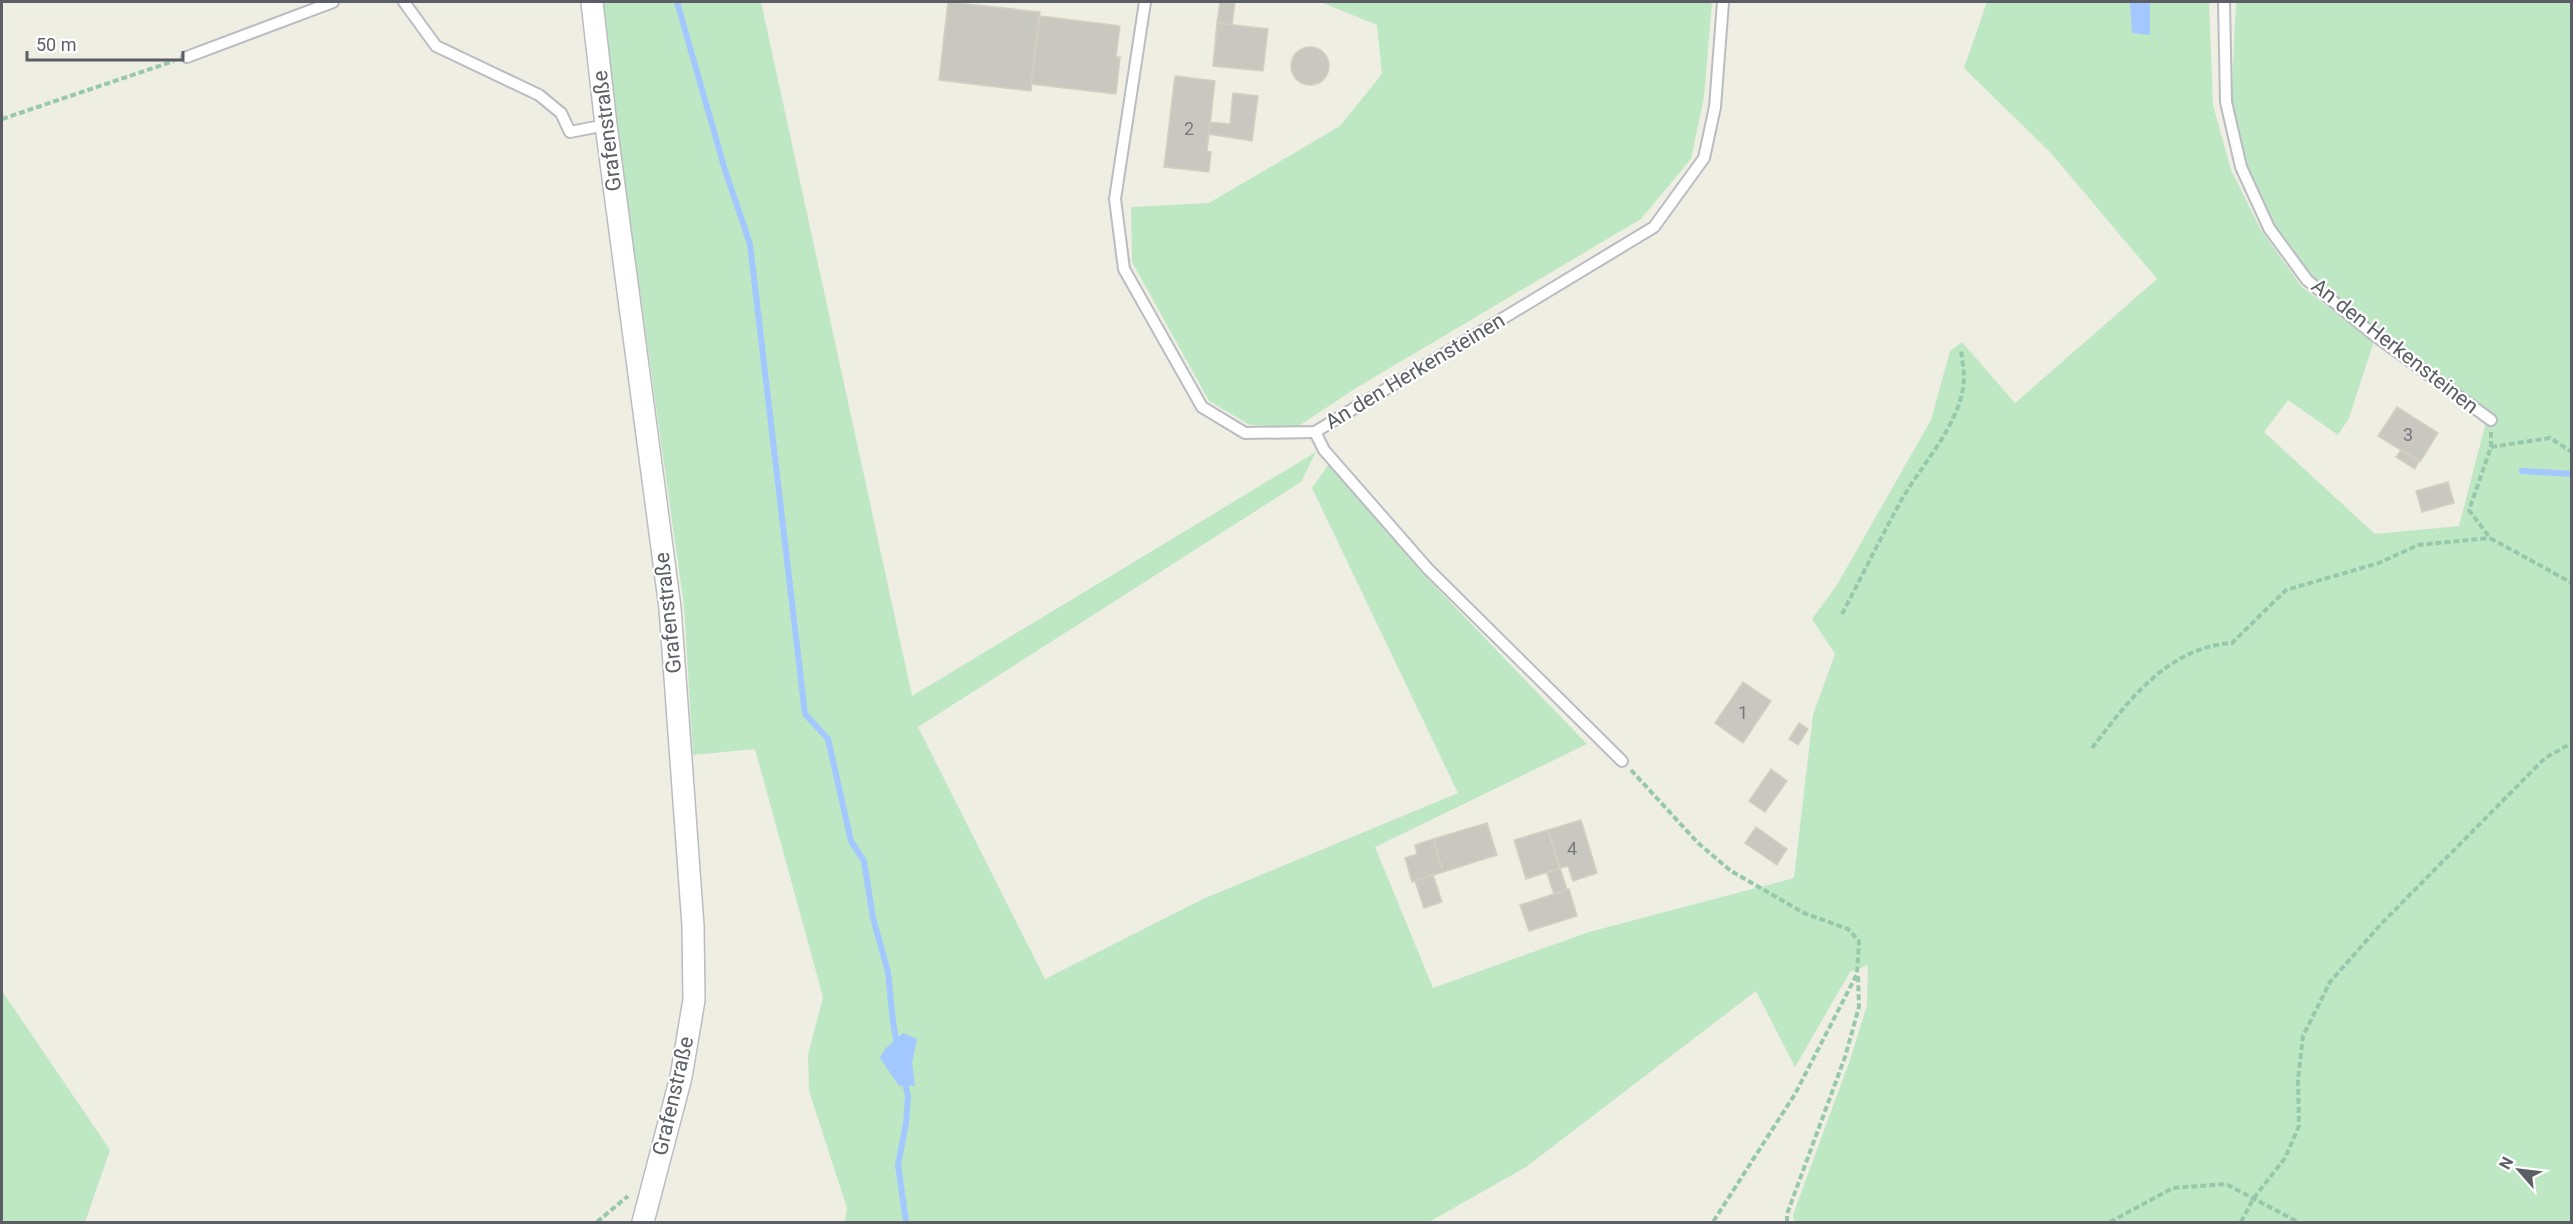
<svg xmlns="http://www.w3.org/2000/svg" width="2573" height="1224" font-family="Roboto,sans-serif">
<rect width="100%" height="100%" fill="#eeeee3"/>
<g fill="#bee7c4" fill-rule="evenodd">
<path d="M603,2H761L912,696L1316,452L1301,482L918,727L1045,979L1203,899L1458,793L1312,488L1329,464L1423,574L1587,744L1375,847L1433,988L1589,932L1794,878L1813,715L1835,654L1812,619L1837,585L1931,420L1950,351L1962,342L2015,403L2157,279L2051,153L1964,68L1987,2H2209L2213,105L2231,170L2261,230L2302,287L2373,341L2313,278L2274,225L2246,167L2231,104L2236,2H2571V1222H1794L1793,1215L1851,1057L1867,1005L1868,965L1850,972L1795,1067L1756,991L1526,1167L1429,1222H845L847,1208L809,1091L808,1055L823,997L755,749L693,755L684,606L617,127ZM2374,341L2486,422L2459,526L2375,534L2264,432L2288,400L2338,435L2349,418Z"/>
<polygon points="1321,2 1712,2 1704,97 1691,159 1641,219 1356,388 1297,427 1250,425 1209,401 1132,262 1131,207 1209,203 1340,126 1382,74 1377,25"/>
<polygon points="2,991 110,1150 85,1222 2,1222"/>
</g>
<g fill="#a2c8ff">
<polygon points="2130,2 2150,2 2150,35 2132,33"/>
<polygon points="903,1033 917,1039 912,1063 915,1086 899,1086 880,1058 885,1049"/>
</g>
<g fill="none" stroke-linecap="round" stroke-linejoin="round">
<g stroke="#a2c8ff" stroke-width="6">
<polyline points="677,2 725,170 750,244 805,714 828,739 851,841 864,861 873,918 888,972 893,1022 897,1045"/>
<polyline points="2522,471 2572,474"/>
<polyline points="904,1078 908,1096 906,1123 898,1165 906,1222"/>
</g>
</g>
<g fill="#c9c8c0" stroke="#d3d0c1" stroke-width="1.5">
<polygon points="948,2 1040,12 1031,91 939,80"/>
<polygon points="1220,2 1235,2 1232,25 1217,23"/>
<polygon points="1040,16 1120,26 1116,57 1120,57 1116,94 1031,84"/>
<polygon points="1217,23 1268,29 1263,71 1213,66"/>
<circle cx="1310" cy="66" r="19"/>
<polygon points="1175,76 1215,81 1207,151 1211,152 1209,172 1164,167"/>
<polygon points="1233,93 1258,96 1252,141 1209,134 1210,122 1230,124"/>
<polygon points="2397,407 2438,433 2420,462 2378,436"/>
<polygon points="2401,450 2419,461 2415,469 2396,457"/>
<polygon points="2448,482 2454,503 2422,512 2416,491"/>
<polygon points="1743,682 1771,701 1743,743 1715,723"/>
<polygon points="1799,723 1808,729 1798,745 1789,739"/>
<polygon points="1771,769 1787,781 1765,812 1749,801"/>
<polygon points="1581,820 1597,873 1573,881 1568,866 1560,868 1548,830"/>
<polygon points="1487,823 1497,855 1443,872 1433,839"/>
<polygon points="1756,827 1787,849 1777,865 1745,843"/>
<polygon points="1548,830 1560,868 1526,879 1514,840"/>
<polygon points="1433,839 1443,872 1412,882 1405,858 1417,854 1415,845"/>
<polygon points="1560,868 1567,890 1554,894 1547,873"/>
<polygon points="1433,875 1442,902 1424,908 1415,881"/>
<polygon points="1569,889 1577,916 1529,931 1520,905"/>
</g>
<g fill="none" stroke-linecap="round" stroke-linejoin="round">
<defs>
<g id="service">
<polyline points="404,2 436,46 539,95 561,113 570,132 606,125"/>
<polyline points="1145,2 1115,199 1124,269 1202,407 1245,433 1315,432 1654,227 1704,158 1715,107 1723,2"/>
<polyline points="2224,2 2226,102 2241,167 2269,228 2307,280 2373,334 2491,420"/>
<polyline points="187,57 333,2"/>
<polyline points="1315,432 1324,450 1428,569 1622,761"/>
</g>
<polyline id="minor" points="592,2 606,125 670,608 693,926 694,1000 681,1077 643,1222"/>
</defs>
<use href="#service" stroke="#babcc2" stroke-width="14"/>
<use href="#minor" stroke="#babcc2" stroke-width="24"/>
<g stroke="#97c8ac" stroke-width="4" stroke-dasharray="6 3" stroke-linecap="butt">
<polyline points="2,119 174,61"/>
<polyline points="2491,432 2491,447 2469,510 2490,538 2572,583"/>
<polyline points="2491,447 2550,438 2572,452"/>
<path d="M1842,614C1862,576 1881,537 1902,499C1922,464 1963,421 1964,378C1964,369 1962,359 1961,350"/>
<path d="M2092,748C2128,701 2168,647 2232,643L2286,590L2379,563L2418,545L2490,538"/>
<polyline points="1631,770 1698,843 1731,871 1804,913 1848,929 1859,941 1857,974 1795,1094 1713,1222"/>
<polyline points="597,1222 628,1196"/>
<polyline points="1787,1222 1787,1214 1845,1057 1859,1007 1858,975"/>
<polyline points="2110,1222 2173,1188 2226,1184 2298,1222"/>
<polyline points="2241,1222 2253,1199 2285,1158 2299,1126 2298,1080 2303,1036 2330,982 2382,923 2545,758 2572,743"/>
</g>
<use href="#service" stroke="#fff" stroke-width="10"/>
<use href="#minor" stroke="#fff" stroke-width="21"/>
</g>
<g text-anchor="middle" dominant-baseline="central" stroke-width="4.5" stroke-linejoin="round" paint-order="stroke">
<g font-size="18" fill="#76787b">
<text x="1189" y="128">2</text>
<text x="2408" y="434">3</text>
<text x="1743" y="712">1</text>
<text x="1572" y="848">4</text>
</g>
<g font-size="21" fill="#5b5e64" stroke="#fff">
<text transform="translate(607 131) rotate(-97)">Grafenstraße</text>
<text transform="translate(2395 346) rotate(38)">An den Herkensteinen</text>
<text transform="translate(1415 371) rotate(-31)">An den Herkensteinen</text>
<text transform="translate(668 613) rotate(-96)">Grafenstraße</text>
<text transform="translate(673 1096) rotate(-77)">Grafenstraße</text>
</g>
</g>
<rect width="2573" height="1224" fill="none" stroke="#5b5e64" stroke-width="6"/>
<g transform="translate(2519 1170) rotate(298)" stroke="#ffffff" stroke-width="4.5" paint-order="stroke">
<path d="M0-4.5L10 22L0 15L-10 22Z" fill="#5b5e64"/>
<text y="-9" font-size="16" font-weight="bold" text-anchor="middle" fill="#5b5e64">N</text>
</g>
<path d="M27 51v9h156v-9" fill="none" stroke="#5b5e64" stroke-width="3"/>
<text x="36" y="51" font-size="18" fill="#5b5e64" stroke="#ffffff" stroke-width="4.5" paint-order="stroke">50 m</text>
</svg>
